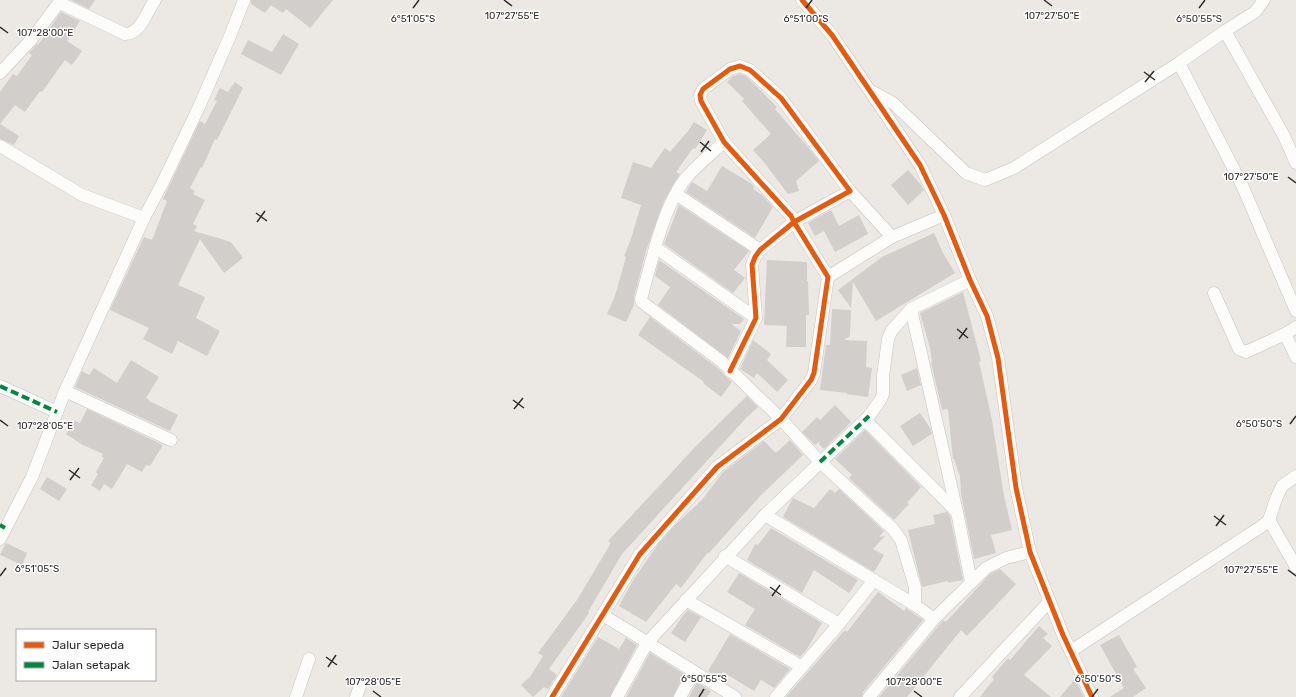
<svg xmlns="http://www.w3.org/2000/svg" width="1296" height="697" font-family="Rubik,sans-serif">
<rect width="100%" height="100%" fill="#ece8e4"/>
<g fill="#d1cecb">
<polygon points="71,0 95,0 89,9"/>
<polygon points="251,0 333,0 310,28 286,9 283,13 271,5 265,13 251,4"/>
<polygon points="61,12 80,21 67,41 82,51 72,65 65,60 42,92 40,91 25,112 15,105 0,124 19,136 14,145 0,139 0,92 13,74 17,76 32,55 29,53 37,44 38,45"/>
<polygon points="283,34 299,44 281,75 241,54 248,40 272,52"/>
<polygon points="740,74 746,76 777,107 775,109 807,146 819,161 796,181 799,191 788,194 767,166 753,150 771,134 742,101 744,99 727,82 733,76"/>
<polygon points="235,82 243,88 217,140 215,139 202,168 201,167 190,188 195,191 193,194 205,200 193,224 197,226 194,231 231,242 243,258 224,273 200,239 178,285 205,297 196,318 220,331 207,356 178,341 172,354 143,339 149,328 110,310 144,237 152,240 167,201 163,199 200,121 205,124 217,101 214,100 220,88 228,92"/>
<polygon points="694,122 707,130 699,143 695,149 693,148 676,172 680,174 664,201 646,251 634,297 634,305 626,322 607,314 615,296 626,257 624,256 631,239 641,205 621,198 633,162 651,168 665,148 670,152 688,131"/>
<polygon points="722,166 752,184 754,187 753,189 762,195 773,207 755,238 686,192 692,182 707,191"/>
<polygon points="908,170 921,185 924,190 908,205 891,185"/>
<polygon points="679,205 749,251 734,270 745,278 733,293 664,244"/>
<polygon points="831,210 839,226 859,215 868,234 835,252 824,231 815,236 808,223"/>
<polygon points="934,233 943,253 955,273 876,321 853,282 851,308 838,290 882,257"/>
<polygon points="659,260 744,319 740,324 731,324 741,331 728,358 658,305 670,287 655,276"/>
<polygon points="767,260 807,262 807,281 808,281 809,315 806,315 806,347 786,347 787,326 764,325"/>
<polygon points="963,292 981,361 979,362 992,420 1004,496 1012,530 991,535 996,553 974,559 961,494 960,476 954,459 953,459 948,409 942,410 931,362 932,362 930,348 920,313"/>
<polygon points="832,309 851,310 850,336 844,340 867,341 866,367 872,368 868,397 846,394 847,393 820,390 826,345 830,345"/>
<polygon points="650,317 716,367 732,382 721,397 703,383 704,382 638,335"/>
<polygon points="753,340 771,354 767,360 788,380 777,392 757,373 754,378 740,369"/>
<polygon points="131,360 159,377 146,398 149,400 149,401 178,415 170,431 75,387 82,371 89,375 94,368 117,383"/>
<polygon points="917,368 921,385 907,391 901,375"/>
<polygon points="747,396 758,407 747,417 622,554 588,612 589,613 549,669 557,675 548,689 544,687 533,697 521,685 530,677 543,656 538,653 577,600 611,543 608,541 698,444"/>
<polygon points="835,405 851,422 824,449 819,444 820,441 815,445 802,432 817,417 820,420"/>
<polygon points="87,409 163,445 150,466 146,465 142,472 127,464 112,489 104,484 100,491 91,485 98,474 96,472 104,458 102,457 103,454 83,445 66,434 75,421 80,423"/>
<polygon points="920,413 930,428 932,434 913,446 900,426"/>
<polygon points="865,430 921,487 907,503 909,504 894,520 849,478 852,475 835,459"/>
<polygon points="790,440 803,455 761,495 709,553 708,552 681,588 676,584 646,622 619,606 632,582 658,544 675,525 702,500 723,472 764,441 776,453"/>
<polygon points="47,477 67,489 59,501 40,489"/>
<polygon points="830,489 835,493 839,489 884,531 879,537 885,536 873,549 884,555 874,572 783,517 793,498 814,508"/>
<polygon points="947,512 950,516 963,580 948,583 948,581 922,587 908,530 935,524 933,515"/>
<polygon points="771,528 858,580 849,593 814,570 802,593 747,560 755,544 758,545"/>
<polygon points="6,543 27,553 22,565 0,555"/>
<polygon points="1000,569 1016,584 967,636 961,630 907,697 879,697 940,624 943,620 946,622 990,574"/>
<polygon points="739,573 822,623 807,649 800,657 745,625 755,609 727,592"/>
<polygon points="878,592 904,611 906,608 923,620 863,692 862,697 786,697 845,630 847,632"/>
<polygon points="688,610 701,617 685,642 671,633 682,617"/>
<polygon points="1039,626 1048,634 1043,638 1052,646 1024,675 1051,697 980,697 994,679 992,677 1008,658 1010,660"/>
<polygon points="730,634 790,669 774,688 761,680 754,691 723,672 719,678 708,671"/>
<polygon points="1119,635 1137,667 1133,669 1146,688 1133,697 1110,697 1124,688 1100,645"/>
<polygon points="598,637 619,649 626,638 637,645 610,697 561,697"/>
<polygon points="650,653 684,674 673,697 626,697"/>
<polygon points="1075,679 1084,697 1060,697"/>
<polygon points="697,682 711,691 707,697 689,697"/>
</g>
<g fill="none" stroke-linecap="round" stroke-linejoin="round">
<defs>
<g id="street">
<polyline points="802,0 832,35 920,165 944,215 970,280 987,316 998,358 1016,488 1030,552 1063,635 1092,697"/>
<path d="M60,3L125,34C141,34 147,11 155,0"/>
<polyline points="1225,31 1284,136 1296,163"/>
<polyline points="1179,63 1242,185 1296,311"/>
<polyline points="0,73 31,40 61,0"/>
<polyline points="873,92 893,103 966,173 985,180 1014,168 1179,63 1225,31 1255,12 1264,0"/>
<path d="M724,142C712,153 697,165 686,178C663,206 651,264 641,299L642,302L721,361L781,419L820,462L893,529L901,540L915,587V605"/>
<polyline points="0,146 82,195 144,218"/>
<polyline points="676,194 760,250"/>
<polyline points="892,237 944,215"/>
<polyline points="656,248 756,318"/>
<polyline points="828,277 892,237 850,191"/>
<polyline points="1214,293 1239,349 1246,352 1285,334 1296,327"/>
<polyline points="911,309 957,512"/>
<polyline points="1285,334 1296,357"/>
<polyline points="0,386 57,412"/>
<polyline points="65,391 171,440"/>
<polyline points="865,420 957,512 971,582"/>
<polyline points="765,515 915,605 934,619"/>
<polyline points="1269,520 1296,567"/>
<polyline points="0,539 32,477 65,391 144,218 163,182 198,109 230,36 244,0"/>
<polyline points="725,556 839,624"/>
<polyline points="686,600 802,667"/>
<polyline points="603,615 735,697"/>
<polyline points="1071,651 1262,526 1269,520 1276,499 1282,486 1296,476"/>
<polyline points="296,697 309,659"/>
<polyline points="356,697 360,686"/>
<polyline points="552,697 640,554 717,467 781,419 811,380 814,373 828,277 794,222 791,216 724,142 701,101 700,95 703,89 730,69 740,66 750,70 781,98 850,191 794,222 760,250 755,257 752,265 756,318 730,371"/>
<polyline points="617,697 647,643 765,515 869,416 881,399 883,394 883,376 888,339 892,330 911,309 970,280"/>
<polyline points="680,697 694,672"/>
<polyline points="776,697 839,624 874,580"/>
<polyline points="869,697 934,619 986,568 1006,558 1030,552"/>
<polyline points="960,697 1049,602"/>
</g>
</defs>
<use href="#street" stroke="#c5c4c5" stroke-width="13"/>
<use href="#street" stroke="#fcfcfb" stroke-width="12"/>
<g stroke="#00873e" stroke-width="4" stroke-dasharray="8 4" stroke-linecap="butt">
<polyline points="0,386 57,412"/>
<polyline points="820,462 869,416"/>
<polyline points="0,525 5,528"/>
</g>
<defs>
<g id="cycleway">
<polyline points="802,0 832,35 920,165 944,215 970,280 987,316 998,358 1016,488 1030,552 1063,635 1092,697"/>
<polyline points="552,697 640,554 717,467 781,419 811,380 814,373 828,277 794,222 791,216 724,142 701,101 700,95 703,89 730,69 740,66 750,70 781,98 850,191 794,222 760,250 755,257 752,265 756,318 730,371"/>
</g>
</defs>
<use href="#cycleway" stroke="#fff" stroke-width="8"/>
<use href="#cycleway" stroke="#e8590c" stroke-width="5"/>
</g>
<path fill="none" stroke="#2e2e2e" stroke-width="1.5" d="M504,0L512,6M1044,0L1052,6M413,8L419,0M806,8L812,0M1199,8L1205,0M0,27L8,33M1144,72L1155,80M1145,82L1154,71M700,142L711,151M701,152L709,141M1288,177L1296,183M256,213L267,221M257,222L265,211M957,329L968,338M959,339L967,328M513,400L524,408M514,409L523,398M0,420L8,426M1290,424L1296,416M69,470L80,478M70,480L79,468M1214,516L1226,525M1216,526L1224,515M1288,570L1296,576M0,576L6,568M770,587L781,595M772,596L780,585M326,657L337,665M328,667L336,655M373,691L381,697M914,691L922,697M699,697L704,689M1092,697L1098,689"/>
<g font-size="10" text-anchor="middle" fill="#2e2e2e" stroke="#fff" stroke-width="3" stroke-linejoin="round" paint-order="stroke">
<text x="512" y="19">107°27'55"E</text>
<text x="1052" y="19">107°27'50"E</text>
<text x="413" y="22">6°51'05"S</text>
<text x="806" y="22">6°51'00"S</text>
<text x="1199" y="22">6°50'55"S</text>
<text x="45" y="36">107°28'00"E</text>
<text x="1251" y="180">107°27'50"E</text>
<text x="1259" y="427">6°50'50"S</text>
<text x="45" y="429">107°28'05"E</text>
<text x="37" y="572">6°51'05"S</text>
<text x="1251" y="573">107°27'55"E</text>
<text x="704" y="682">6°50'55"S</text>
<text x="1098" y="682">6°50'50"S</text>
<text x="373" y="685">107°28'05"E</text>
<text x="914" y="685">107°28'00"E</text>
</g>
<rect x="16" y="629" width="140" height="52" fill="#ffffff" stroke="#ababab"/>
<rect x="24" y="642" width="20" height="6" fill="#e8590c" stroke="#ababab"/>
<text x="52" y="649" font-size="12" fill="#2e2e2e">Jalur sepeda</text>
<rect x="24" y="662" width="20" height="6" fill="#00873e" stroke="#ababab"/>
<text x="52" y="669" font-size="12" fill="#2e2e2e">Jalan setapak</text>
</svg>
